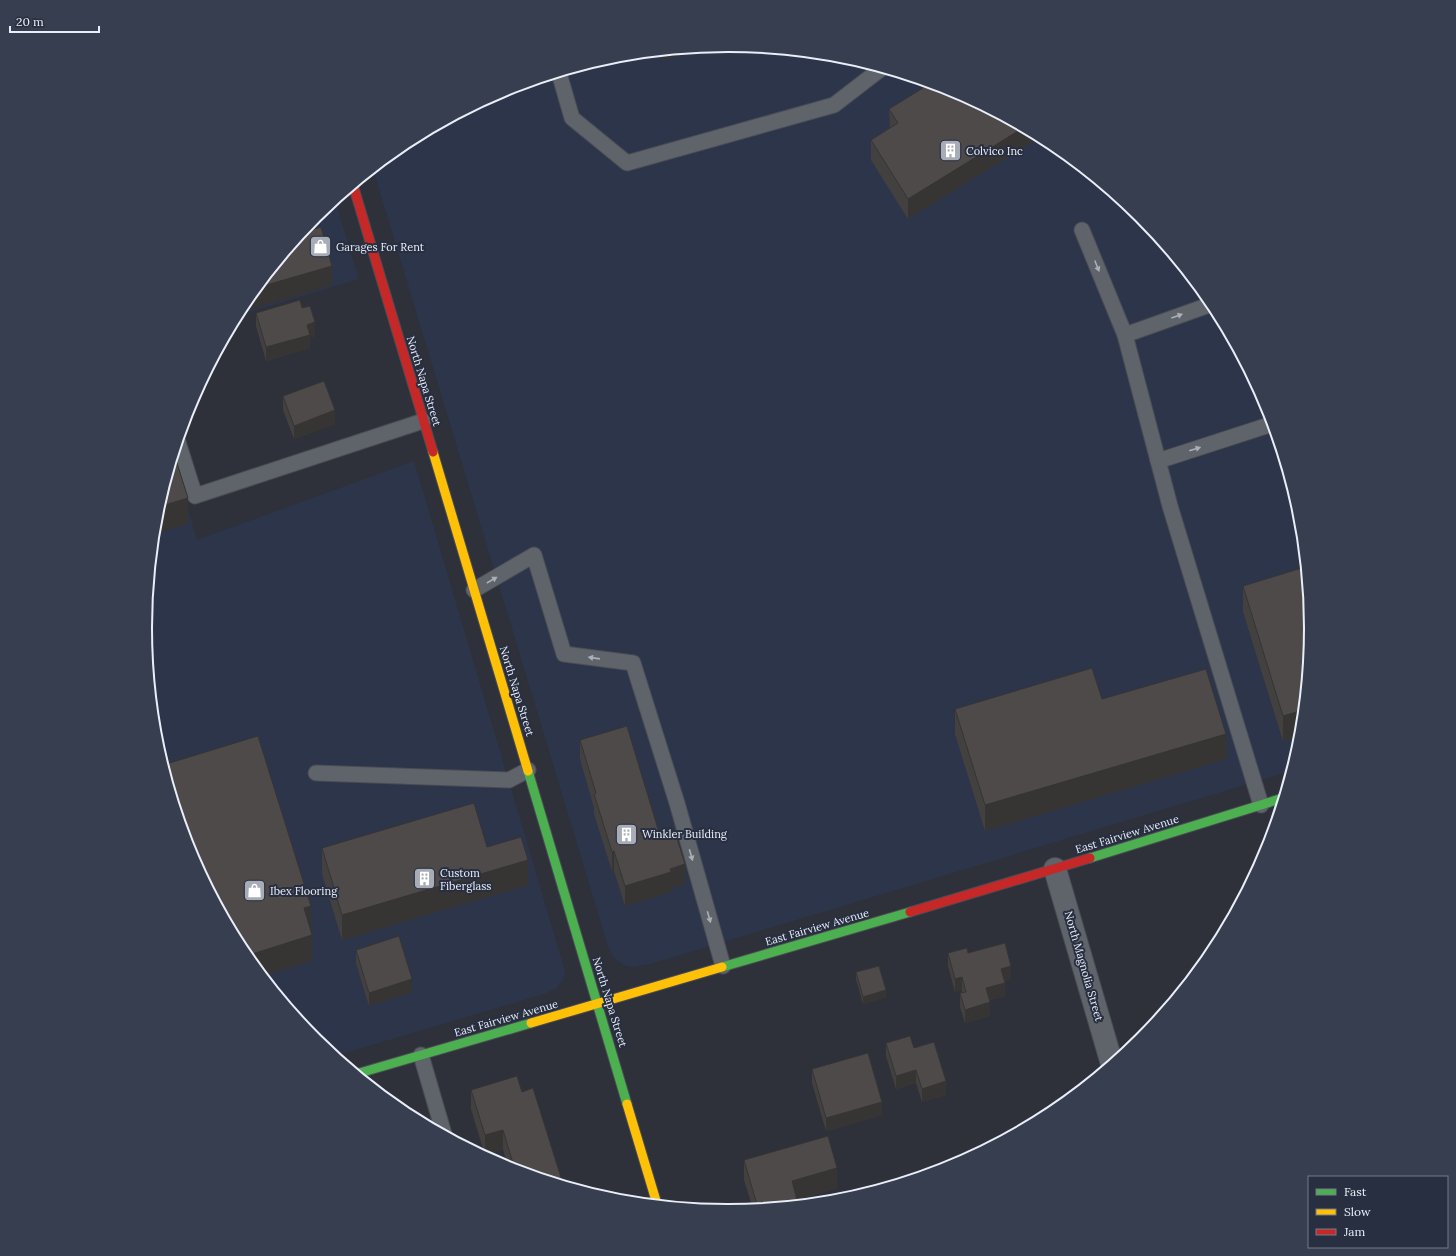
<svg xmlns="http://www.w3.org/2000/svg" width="1456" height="1256" font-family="Lora,serif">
<rect width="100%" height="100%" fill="#2e313a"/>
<g fill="#2d354a">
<polygon points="728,45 842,56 951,89 1052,143 1140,216 1213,304 1267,405 1300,514 1311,628 1300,742 1291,771 650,964 632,967 623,965 613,957 608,946 373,169 404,143 505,89 614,56"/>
<polygon points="335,200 359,279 237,316 243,304 316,216"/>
<polygon points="173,459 197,540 414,461 565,971 563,980 556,989 544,994 335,1056 316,1040 243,952 189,851 156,742 145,628 156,514"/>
</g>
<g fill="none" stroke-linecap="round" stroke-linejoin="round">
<defs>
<g id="lane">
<polyline points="559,73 572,118 627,163 834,105 882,68"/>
<polyline points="1082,230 1125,335 1212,304"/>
<polyline points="1125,335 1170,506 1261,805"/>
<polyline points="178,442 195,496 423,421"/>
<polyline points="1158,461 1272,424"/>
<polyline points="474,590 534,555 564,654 633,663 677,803 723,966"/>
<polyline points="316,773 509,780 528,770"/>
<polyline points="421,1055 444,1134"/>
</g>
<polyline id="street" points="1055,869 1112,1064"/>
<g id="fast">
<polyline points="528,771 627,1104"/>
<polyline points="1090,858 1283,798"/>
<polyline points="722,967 910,912"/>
<polyline points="356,1074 531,1023"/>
</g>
<g id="slow">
<polyline points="433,452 528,771"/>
<polyline points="531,1023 722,967"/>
<polyline points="627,1104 657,1204"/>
</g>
<g id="jam">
<polyline points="353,185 433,452"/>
<polyline points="910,912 1090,858"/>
</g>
</defs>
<use href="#lane" stroke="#4a4c54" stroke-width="17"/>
<use href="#street" stroke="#4a4c54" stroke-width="24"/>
<use href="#fast" stroke="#4a4c54" stroke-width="11"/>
<use href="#slow" stroke="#4a4c54" stroke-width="11"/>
<use href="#jam" stroke="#4a4c54" stroke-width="11"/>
<use href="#lane" stroke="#5f636a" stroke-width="15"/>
<use href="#street" stroke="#5f636a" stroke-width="22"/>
<use href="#fast" stroke="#4caf50" stroke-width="9"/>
<use href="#slow" stroke="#ffc107" stroke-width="9"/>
<use href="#jam" stroke="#c62828" stroke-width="9"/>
</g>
<g fill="#434040">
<polygon points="700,48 700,50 662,60 660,52"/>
<polygon points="954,91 1040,137 908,219 871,160 871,140 890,128 889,109 949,94"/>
<polygon points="302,308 315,336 310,337 310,348 266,361 256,326 256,313"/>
<polygon points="283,396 335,424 294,439 283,410"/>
<polygon points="1243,586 1311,628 1300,736 1283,741 1243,612"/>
<polygon points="1102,699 1226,759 985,831 955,734 955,709"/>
<polygon points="580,740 661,839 685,884 671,888 671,892 625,906 614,871 612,871 594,814 594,808 580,759"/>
<polygon points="487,847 528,885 342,940 322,874 322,848"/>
<polygon points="356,950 412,992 369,1006 356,963"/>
<polygon points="948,953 968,953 1011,979 1005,981 1005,996 990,1000 990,1016 965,1023 960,1007 960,993 962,993 962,990 955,992 948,966"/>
<polygon points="856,972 886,997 863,1004 856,979"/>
<polygon points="886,1043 914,1048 946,1095 922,1102 916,1083 896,1089 886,1056"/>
<polygon points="812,1069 882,1115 826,1131 812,1083"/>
<polygon points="471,1090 522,1092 563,1184 508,1168 503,1149 485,1155 471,1109"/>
<polygon points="744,1160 837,1188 797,1200 798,1204 753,1209 744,1180"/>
</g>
<g fill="#373434">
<polygon points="700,48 700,50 662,60 662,52"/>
<polygon points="1023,128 1040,137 908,219 908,199"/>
<polygon points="332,266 332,285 238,313 243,304 256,288"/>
<polygon points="315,322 315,336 310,337 310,348 266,361 266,347 307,325"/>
<polygon points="335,410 335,424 294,439 294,426"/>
<polygon points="174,455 174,476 167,479"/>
<polygon points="188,498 188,524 154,534 156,514 158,507"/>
<polygon points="1303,710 1300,736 1283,741 1283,716"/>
<polygon points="1226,734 1226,759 985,831 985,805"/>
<polygon points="614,851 614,871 612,871 612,852"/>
<polygon points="528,860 528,885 342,940 342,915"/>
<polygon points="685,864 685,884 671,888 671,892 625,906 625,886 670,869"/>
<polygon points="311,906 311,931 304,908"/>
<polygon points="312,935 312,961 263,976 246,956"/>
<polygon points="1011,966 1011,979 1001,982 1001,969"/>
<polygon points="962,977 962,990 955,992 955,979"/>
<polygon points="412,979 412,992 369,1006 369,993"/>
<polygon points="1005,983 1005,996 986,1001 986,988"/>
<polygon points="886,990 886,997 863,1004 863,997"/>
<polygon points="990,1002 990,1016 965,1023 965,1010"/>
<polygon points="916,1070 916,1083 896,1089 896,1076"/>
<polygon points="946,1081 946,1095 922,1102 922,1089"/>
<polygon points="882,1102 882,1115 826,1131 826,1118"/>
<polygon points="503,1130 503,1149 485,1155 485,1135"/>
<polygon points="837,1168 837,1188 792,1201 792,1181"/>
</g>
<g fill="#4e4a4a" stroke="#373434">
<polygon points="931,83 945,87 949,94 954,91 1023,128 908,199 871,140 898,123 889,109"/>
<polygon points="321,227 332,266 256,288 302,233"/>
<polygon points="300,300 302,308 310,306 315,322 307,325 310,335 266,347 256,313"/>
<polygon points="324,381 335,410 294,426 283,396"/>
<polygon points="177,463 188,498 158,507 171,465"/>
<polygon points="1305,567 1311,628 1303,710 1283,716 1243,586"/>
<polygon points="1092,668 1102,699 1206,669 1226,734 985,805 955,709"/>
<polygon points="627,726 661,839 676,835 685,864 670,869 671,872 625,886 614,851 612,852 594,794 596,793 580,740"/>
<polygon points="258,736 311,906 304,908 312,935 246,956 243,952 189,851 163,765"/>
<polygon points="474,803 487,847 521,837 528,860 342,915 322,848"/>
<polygon points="399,936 412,979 369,993 356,950"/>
<polygon points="1005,943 1011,966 1001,969 1005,983 986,988 990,1002 965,1010 960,993 966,992 962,977 955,979 948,953 967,948 968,953"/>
<polygon points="879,966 886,990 863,997 856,972"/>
<polygon points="910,1036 914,1048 934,1042 946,1081 922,1089 916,1070 896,1076 886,1043"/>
<polygon points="868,1053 882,1102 826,1118 812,1069"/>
<polygon points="517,1076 522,1092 533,1088 563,1184 515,1170 503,1130 485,1135 471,1090"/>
<polygon points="828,1136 837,1168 792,1181 798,1204 758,1208 744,1160"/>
</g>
<defs><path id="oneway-solid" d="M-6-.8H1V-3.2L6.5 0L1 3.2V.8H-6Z"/></defs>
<g fill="#abafb9">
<use href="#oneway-solid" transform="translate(1097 266) rotate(68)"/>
<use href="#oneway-solid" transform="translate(1177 316) rotate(-20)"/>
<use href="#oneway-solid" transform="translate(1195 449) rotate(-18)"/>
<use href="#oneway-solid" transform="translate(492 580) rotate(-30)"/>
<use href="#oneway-solid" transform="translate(594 658) rotate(-172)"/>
<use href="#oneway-solid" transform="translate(691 855) rotate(74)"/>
<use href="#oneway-solid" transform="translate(709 917) rotate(74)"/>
</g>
<defs>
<symbol id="building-square" viewBox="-11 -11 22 22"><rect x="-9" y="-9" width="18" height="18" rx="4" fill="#a8acb6" stroke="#282f40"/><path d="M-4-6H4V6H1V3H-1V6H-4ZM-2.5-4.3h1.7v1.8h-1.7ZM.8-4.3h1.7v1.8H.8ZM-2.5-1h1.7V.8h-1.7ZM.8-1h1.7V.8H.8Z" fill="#fff"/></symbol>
<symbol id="shop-square" viewBox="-11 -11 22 22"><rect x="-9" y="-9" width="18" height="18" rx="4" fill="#a8acb6" stroke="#282f40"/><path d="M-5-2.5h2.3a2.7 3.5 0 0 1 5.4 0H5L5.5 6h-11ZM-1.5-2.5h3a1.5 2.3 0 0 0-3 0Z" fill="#fff"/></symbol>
</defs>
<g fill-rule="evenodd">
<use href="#building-square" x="938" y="138" width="25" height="25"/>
<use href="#shop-square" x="308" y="234" width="25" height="25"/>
<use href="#building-square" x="614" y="822" width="25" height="25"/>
<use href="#building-square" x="412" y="866" width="25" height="25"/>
<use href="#shop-square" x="242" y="878" width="25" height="25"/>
</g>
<g text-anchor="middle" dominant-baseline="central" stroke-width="4" stroke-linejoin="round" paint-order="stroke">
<g font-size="11" fill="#e9eef9" stroke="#282f40" text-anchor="start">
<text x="966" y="151">Colvico Inc</text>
<text x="336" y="247">Garages For Rent</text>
<text x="642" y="834">Winkler Building</text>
<text x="440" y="873">Custom<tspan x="440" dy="13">Fiberglass</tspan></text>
<text x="270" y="891">Ibex Flooring</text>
</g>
<g font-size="11" fill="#e9eef9" stroke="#282f40">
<text transform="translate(424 381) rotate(73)">North Napa Street</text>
<text transform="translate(517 691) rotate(73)">North Napa Street</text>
<text transform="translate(1127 834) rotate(-17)">East Fairview Avenue</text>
<text transform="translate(817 927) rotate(-16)">East Fairview Avenue</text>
<text transform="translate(1084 966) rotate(74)">North Magnolia Street</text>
<text transform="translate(610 1002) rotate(73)">North Napa Street</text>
<text transform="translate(506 1018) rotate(-16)">East Fairview Avenue</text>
</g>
</g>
<path d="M0 0H1456V1256H0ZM152 628a576 576 0 1 1 1152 0a576 576 0 1 1-1152 0Z" fill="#373e4f" fill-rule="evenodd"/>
<path fill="none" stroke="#e9eef9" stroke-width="2" d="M152 628a576 576 0 1 1 1152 0a576 576 0 1 1-1152 0Z"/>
<rect x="1308" y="1176" width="140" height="72" fill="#282f40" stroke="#757b8a"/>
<rect x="1316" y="1189" width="20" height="6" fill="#4caf50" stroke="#757b8a"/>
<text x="1344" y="1196" font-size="12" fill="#e9eef9">Fast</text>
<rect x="1316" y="1209" width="20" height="6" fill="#ffc107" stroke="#757b8a"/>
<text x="1344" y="1216" font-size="12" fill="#e9eef9">Slow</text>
<rect x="1316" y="1229" width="20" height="6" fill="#c62828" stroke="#757b8a"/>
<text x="1344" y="1236" font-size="12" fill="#e9eef9">Jam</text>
<path d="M10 26v6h89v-6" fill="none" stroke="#e9eef9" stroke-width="2"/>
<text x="16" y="26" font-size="12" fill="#e9eef9" stroke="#282f40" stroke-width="3" paint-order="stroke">20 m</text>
</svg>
